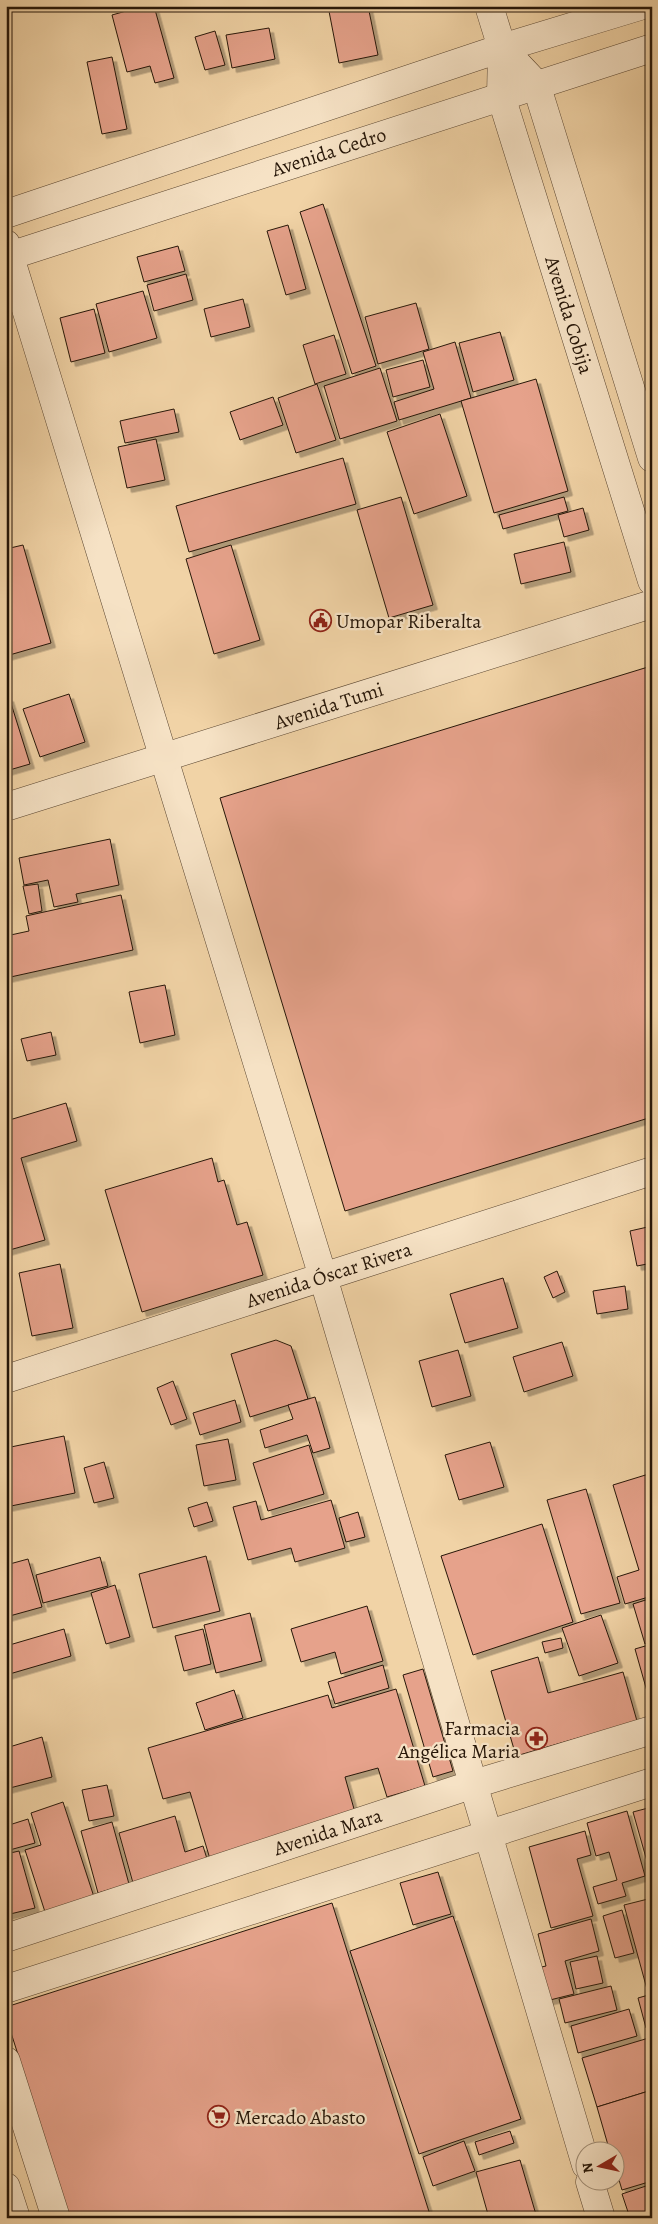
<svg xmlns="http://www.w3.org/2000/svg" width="658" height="2224" font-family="Alegreya,serif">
<defs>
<filter id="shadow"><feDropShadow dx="4.5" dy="4.5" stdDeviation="0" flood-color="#0004"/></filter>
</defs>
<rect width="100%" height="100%" fill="#f1d3a6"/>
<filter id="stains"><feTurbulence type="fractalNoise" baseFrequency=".004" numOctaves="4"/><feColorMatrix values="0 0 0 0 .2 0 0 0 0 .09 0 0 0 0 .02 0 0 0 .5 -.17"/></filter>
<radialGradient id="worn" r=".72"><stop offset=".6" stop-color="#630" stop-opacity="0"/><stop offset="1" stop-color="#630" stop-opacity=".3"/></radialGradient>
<g fill="#e6a28b" stroke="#261608" filter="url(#shadow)">
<polygon points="144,6 154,6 174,78 155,83 150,66 127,72 112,15"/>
<polygon points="328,6 368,6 378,55 339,63"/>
<polygon points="269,28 275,59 232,68 226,35"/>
<polygon points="215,31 225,65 205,70 195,37"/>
<polygon points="112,57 127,129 102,134 87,62"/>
<polygon points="323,204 376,366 352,374 300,212"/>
<polygon points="288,225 306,289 286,295 267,231"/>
<polygon points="178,246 185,271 144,282 137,257"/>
<polygon points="186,274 193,300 154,311 147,285"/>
<polygon points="143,291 157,338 109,352 96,304"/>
<polygon points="243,299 250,327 211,337 204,309"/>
<polygon points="416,303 429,349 378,364 365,317"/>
<polygon points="94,309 105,353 71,362 60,318"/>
<polygon points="500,332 514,380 473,392 459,343"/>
<polygon points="334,335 346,374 315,384 303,345"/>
<polygon points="455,342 471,398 399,420 394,402 434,389 423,352"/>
<polygon points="423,360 430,387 393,397 386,370"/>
<polygon points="380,368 397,421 340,439 324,386"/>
<polygon points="536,379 568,491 494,513 461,401"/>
<polygon points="317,384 336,440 296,453 278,398"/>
<polygon points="273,397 283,425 240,440 230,412"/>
<polygon points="174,409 179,432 125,443 120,421"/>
<polygon points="440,414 467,496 414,514 387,432"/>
<polygon points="156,439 165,480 127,488 118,447"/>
<polygon points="343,458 356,504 189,552 176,506"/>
<polygon points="401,497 433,605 389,618 357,510"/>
<polygon points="564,497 568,511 503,529 499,515"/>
<polygon points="583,508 589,530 564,537 558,515"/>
<polygon points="564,542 571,572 521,584 514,554"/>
<polygon points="23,545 51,643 6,656 6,549"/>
<polygon points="231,545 260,640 214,654 186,559"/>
<polygon points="648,667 652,678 652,1117 345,1211 220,798"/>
<polygon points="69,694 85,742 40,757 23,709"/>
<polygon points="9,697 30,764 6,771 6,698"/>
<polygon points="110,839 119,885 76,894 78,902 54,907 48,880 24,885 19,858"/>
<polygon points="38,884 42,911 29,914 23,886"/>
<polygon points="121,895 133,950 6,978 6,936 29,931 26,916"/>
<polygon points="165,985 175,1035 140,1043 129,992"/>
<polygon points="51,1032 56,1055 27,1061 21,1039"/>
<polygon points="66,1103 77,1141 21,1158 45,1240 6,1251 6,1121"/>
<polygon points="212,1158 218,1182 224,1180 237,1225 247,1222 263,1275 142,1312 105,1190"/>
<polygon points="652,1226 652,1263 637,1266 630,1231"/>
<polygon points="60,1264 73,1328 32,1336 19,1273"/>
<polygon points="557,1271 565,1292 553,1298 544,1277"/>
<polygon points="503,1278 518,1328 465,1343 450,1294"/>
<polygon points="625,1286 628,1309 597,1314 593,1291"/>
<polygon points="276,1340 291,1346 308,1399 250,1417 231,1354"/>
<polygon points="562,1342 573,1376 524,1392 513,1357"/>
<polygon points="458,1350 471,1396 432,1407 419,1361"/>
<polygon points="173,1381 187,1419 171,1425 157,1388"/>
<polygon points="315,1397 330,1448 313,1453 307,1435 265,1448 260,1430 293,1419 288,1405"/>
<polygon points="235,1400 241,1422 200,1435 193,1413"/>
<polygon points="64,1436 75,1493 6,1507 6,1448"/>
<polygon points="228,1439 236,1480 204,1486 196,1445"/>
<polygon points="490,1442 504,1487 459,1500 445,1455"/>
<polygon points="309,1445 324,1494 268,1511 253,1463"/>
<polygon points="104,1462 114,1498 94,1503 84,1468"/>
<polygon points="652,1473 652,1596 625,1604 617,1577 639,1570 613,1485"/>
<polygon points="586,1489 620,1603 581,1614 547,1500"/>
<polygon points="331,1500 345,1548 295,1562 291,1548 248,1560 233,1507 256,1501 261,1520"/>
<polygon points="207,1502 213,1521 194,1527 188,1508"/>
<polygon points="358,1512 365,1537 346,1542 339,1518"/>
<polygon points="542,1524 573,1622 473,1655 441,1556"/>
<polygon points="206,1556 220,1611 153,1628 139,1574"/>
<polygon points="100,1557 108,1586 43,1603 36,1575"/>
<polygon points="28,1559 42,1607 6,1617 6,1565"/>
<polygon points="115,1585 130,1637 106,1644 91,1593"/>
<polygon points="652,1598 652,1642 645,1644 633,1604"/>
<polygon points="367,1606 383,1661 341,1674 335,1652 301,1662 291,1629"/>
<polygon points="250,1613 262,1661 216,1673 204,1625"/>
<polygon points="601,1615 618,1663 579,1676 562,1628"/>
<polygon points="64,1629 71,1656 6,1675 6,1646"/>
<polygon points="203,1629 211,1664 184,1671 175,1636"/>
<polygon points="561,1638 563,1648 545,1653 542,1642"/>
<polygon points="652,1644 652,1709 635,1649"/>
<polygon points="538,1657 548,1693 623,1672 637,1721 516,1756 491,1671"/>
<polygon points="383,1665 389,1688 335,1704 328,1682"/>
<polygon points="423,1669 453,1771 433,1777 403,1675"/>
<polygon points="396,1689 425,1786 387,1797 378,1768 345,1777 356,1816 210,1859 190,1792 163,1799 148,1748 328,1695 332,1708"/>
<polygon points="234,1690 243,1718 205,1730 196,1703"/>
<polygon points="42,1737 52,1777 6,1789 6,1748"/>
<polygon points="107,1785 114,1816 89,1821 82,1790"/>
<polygon points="63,1802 95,1900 46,1915 25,1850 41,1845 31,1813"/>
<polygon points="652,1807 652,1879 633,1812"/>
<polygon points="627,1811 645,1876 622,1883 626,1896 598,1904 593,1887 617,1880 609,1852 596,1856 587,1823"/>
<polygon points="175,1816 185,1852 203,1846 208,1862 133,1883 119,1833"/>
<polygon points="28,1819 35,1843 6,1851 6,1826"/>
<polygon points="112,1822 129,1884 98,1893 81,1831"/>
<polygon points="585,1831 591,1855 577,1859 593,1916 551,1928 529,1847"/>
<polygon points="19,1851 35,1908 6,1915 6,1854"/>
<polygon points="438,1872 451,1914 413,1925 400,1883"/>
<polygon points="652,1898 652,1992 648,1993 624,1905"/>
<polygon points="332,1903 431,2218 70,2218 6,2017 6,2007"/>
<polygon points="622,1910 634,1953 615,1958 603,1916"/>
<polygon points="453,1916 521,2119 419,2154 350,1951"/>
<polygon points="591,1919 599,1951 565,1961 574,1994 546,2001 537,1968 546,1966 538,1934"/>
<polygon points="597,1956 603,1983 576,1989 570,1962"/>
<polygon points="611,1986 617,2010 565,2023 559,1999"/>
<polygon points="652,1994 652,2027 646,2028 638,1998"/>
<polygon points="629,2009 637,2036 578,2053 571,2026"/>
<polygon points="652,2037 652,2090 597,2107 582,2058"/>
<polygon points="652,2090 652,2181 622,2190 616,2170 616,2152 610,2152 597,2107"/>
<polygon points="510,2131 514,2143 479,2155 475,2142"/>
<polygon points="464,2141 475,2171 433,2186 423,2157"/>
<polygon points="520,2160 537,2218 489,2218 476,2172"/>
<polygon points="652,2184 652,2218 630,2218 622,2194"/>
</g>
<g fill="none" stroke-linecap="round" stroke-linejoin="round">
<defs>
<g id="minor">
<polyline points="489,6 502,48"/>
<polyline points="6,214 502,48 640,6"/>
<polyline points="6,244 323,1277 586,2165"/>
<polyline points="6,257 652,48"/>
<polyline points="652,458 536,84 502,48 501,96 652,581"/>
<polyline points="6,807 652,604"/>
<polyline points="6,1379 652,1171"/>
<polyline points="6,1938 474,1784 652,1730"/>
<polyline points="6,1989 652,1782"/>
<polyline points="6,2061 56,2218"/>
<polyline points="590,2182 601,2218"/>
<polyline points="6,2187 16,2218"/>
</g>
</defs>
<use href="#minor" stroke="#594530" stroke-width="29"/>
<use href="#minor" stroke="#f6e2c5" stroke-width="28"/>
</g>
<defs>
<symbol id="civic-ring" viewBox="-11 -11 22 22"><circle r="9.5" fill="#f6e2c5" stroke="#8f2418" stroke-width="1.5"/><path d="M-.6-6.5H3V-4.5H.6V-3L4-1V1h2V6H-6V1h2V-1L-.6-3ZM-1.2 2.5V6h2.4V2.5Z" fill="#8f2418"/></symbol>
<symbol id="pharmacy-ring" viewBox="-11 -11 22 22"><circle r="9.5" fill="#f6e2c5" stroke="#8f2418" stroke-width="1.5"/><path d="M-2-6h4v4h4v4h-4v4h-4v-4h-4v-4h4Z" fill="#8f2418"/></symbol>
<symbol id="supermarket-ring" viewBox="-11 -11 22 22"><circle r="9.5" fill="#f6e2c5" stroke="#8f2418" stroke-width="1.5"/><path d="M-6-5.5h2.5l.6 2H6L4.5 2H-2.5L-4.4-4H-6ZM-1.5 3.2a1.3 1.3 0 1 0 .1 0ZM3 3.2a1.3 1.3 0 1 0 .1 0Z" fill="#8f2418"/></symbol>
</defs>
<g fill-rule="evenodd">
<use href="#civic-ring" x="308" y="608" width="25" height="25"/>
<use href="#pharmacy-ring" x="524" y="1726" width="25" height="25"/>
<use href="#supermarket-ring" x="206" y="2104" width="25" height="25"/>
</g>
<g text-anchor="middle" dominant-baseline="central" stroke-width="4.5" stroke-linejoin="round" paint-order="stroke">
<g font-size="20" fill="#261608" stroke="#f6e2c5">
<text transform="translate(329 152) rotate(-18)">Avenida Cedro</text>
<text transform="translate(569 315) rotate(73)">Avenida Cobija</text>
<text transform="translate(329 706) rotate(-18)">Avenida Tumi</text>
<text transform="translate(329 1275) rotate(-18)">Avenida Óscar Rivera</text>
<text transform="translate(328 1832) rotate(-18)">Avenida Mara</text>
</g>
<g font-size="20" fill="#261608" stroke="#f6e2c5" text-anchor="start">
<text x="336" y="621">Umopar Riberalta</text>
<text x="520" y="1728" text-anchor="end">Farmacia<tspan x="520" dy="23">Angélica Maria</tspan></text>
<text x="235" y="2117">Mercado Abasto</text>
</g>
</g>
<rect width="658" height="2224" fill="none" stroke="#f1d3a6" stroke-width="25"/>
<rect x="8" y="8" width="643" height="2209" fill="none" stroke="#261608" stroke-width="2.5"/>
<rect x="12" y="12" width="633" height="2199" fill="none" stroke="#261608"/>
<g transform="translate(600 2166) rotate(261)"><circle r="24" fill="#f6e2c5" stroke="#a39079"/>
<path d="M0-4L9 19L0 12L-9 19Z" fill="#8f2418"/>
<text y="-8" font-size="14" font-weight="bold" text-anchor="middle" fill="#261608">N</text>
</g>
<rect width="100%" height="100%" filter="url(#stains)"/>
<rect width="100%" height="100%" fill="url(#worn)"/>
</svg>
